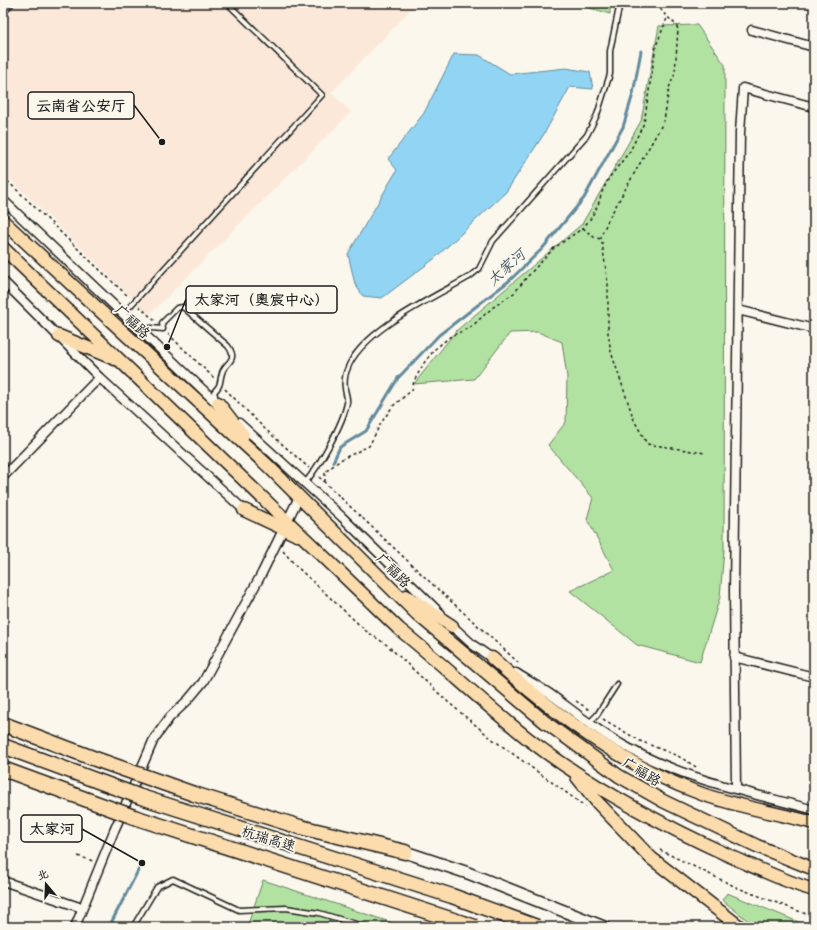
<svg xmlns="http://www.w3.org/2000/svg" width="817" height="930" font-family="'Patrick Hand','LXGW WenKai TC',sans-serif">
<rect width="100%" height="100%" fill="#fbf7ec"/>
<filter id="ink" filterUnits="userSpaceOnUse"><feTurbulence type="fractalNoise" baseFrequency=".025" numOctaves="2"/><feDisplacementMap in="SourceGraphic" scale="8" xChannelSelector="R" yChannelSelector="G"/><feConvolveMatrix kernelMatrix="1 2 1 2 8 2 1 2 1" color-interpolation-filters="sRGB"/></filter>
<g filter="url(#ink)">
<polygon fill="#fbe8d9" points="3,3 417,3 331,93 351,112 149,315 3,172"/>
<g fill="#b2e2a2" stroke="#677f5f">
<polygon points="573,3 610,3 610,14"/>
<polygon points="697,25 725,65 724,550 720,597 700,662 637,645 570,591 614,570 587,519 593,498 548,445 566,422 567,377 562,342 538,332 510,333 474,379 414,384 456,331 582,224 641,121 659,26"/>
<polygon points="263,880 405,927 247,927"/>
<polygon points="727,893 811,927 756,927 722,900"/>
</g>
<polygon fill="#91d4f3" stroke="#628a9d" points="454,54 479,55 510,74 566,68 590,72 593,89 570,87 544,134 506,192 434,259 382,298 363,296 355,284 348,254 397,170 388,159 424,113"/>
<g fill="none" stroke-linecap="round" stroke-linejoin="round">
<g stroke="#628a9d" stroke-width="3">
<polyline points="333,462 340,447 366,431 398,378 439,335 509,281 542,249 584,198 623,127 633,94 641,51"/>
<polyline points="109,927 142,863"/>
</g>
<defs>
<g id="lane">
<polyline points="3,13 12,3"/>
<polyline points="123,314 322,95 227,3"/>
<path d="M141,330L151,328L163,329L162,323L177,308L183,307L228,346C239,361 225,362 222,373C219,383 222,384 214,392L216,399"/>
<path d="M305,483C319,466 343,424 347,403C348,397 345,393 345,388C344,383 345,374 347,370C360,331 434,297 469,277L479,269L493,241L587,135L597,115L610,74V51L620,3"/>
<polyline points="589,723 597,715 617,684"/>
<polyline points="133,927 157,887 173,879 239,910 286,908 319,913 366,927"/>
</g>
<g id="street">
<polyline points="752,30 814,47"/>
<polyline points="3,200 220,406"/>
<polyline points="3,281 100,378 244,510"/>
<polyline points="738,310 814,329"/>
<polyline points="239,423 342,517 441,614"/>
<polyline points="3,477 92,385 100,378"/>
<polyline points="449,623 473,645 496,661"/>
<polyline points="734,657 814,677"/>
<path d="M516,673C527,680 539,687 550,694C576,713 601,734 630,749C687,780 752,793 814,810"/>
<polyline points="736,789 734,591 740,132 743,88 814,107"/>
<polyline points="3,881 82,908"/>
<polyline points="75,927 114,831 154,739 170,717 188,700 203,682 262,573 299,497"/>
</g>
<polyline id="secondary" points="405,852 468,873 604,927"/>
<g id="primary">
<polyline points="3,221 267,465 417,614 545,722 619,776 663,801 757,846 814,869"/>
<path d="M3,248L399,629C444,665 485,705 531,741C592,788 660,824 730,856C757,868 785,882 814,890"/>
<polyline points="59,336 115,359"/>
<polyline points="218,403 243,435"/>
<polyline points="244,510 297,535"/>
<polyline points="406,596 452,626"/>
<path d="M492,658C554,714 623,766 702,794C739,807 777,813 814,823"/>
<polyline points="577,777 598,803 651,858 740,927"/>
</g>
<polyline id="highway" points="194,794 300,827 405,852"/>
</defs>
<use href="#lane" stroke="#1c1c1c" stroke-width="7"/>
<use href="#street" stroke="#1c1c1c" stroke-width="11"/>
<use href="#secondary" stroke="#1c1c1c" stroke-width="14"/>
<use href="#primary" stroke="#1c1c1c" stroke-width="15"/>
<use href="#highway" stroke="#1c1c1c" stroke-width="17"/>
<g stroke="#1c1c1c" stroke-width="1.5" stroke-dasharray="3 3" stroke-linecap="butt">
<polyline points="603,3 613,6"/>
<path d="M658,3C664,19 672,17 678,29L675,73L669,88L664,121L609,218L601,236L608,284V333L611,352L634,420L647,444L705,453"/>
<path d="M3,177C45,216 86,258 129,297"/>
<polyline points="583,228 595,238 602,239"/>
<polyline points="139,306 155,321"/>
<polyline points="168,334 214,378"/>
<polyline points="225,389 264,428 309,468"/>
<polyline points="319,477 430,582 521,665"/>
<polyline points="325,482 325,472 342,459 369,446 381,423 393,406 412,390 414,381 424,363 435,349 451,336 470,328 492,308 514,293 528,276 554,248 583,228 591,218 598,205 602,192 609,178 630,151 644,123 656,46 667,18"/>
<polyline points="283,551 296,566 366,631 387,645 448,702 491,738 586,807"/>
<polyline points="576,701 591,711"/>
<polyline points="603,719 640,741 678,756 698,768"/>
<polyline points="660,850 738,888 814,917"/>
<polyline points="78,856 93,861"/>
</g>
<use href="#lane" stroke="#fbf7ec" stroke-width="4"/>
<use href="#street" stroke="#fbf7ec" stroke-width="8"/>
<use href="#secondary" stroke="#fbf7ec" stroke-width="11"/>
<use href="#primary" stroke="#fcdcac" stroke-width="12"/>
<use href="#highway" stroke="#fcdcac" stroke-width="14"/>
<defs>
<g id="highway-bridge">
<polyline points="3,724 98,760 194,794"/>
<polyline points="3,746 141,797 452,896 537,927"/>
<polyline points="3,769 134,817 475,927"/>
</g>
</defs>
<use href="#highway-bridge" stroke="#1c1c1c" stroke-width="17" stroke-linecap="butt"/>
<use href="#highway-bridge" stroke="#fcdcac" stroke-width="14"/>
</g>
</g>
<g text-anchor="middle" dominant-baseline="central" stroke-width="3.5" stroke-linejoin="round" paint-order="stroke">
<g font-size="14" fill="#1c1c1c" stroke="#fbf7ec">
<text transform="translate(133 321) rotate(43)">广福路</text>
<text transform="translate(394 570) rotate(45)">广福路</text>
<text transform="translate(642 771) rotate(31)">广福路</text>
<text transform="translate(269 838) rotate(17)">杭瑞高速</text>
</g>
<g font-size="15" font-style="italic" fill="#455c67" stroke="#fbf7ec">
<text transform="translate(506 267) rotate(-42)">太家河</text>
</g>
</g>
<path fill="none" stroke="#1c1c1c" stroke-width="1.5" d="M162 142L134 105M167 347L186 299M142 863L82 829"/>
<g fill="#1c1c1c" stroke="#fbf7ec" stroke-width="1.5">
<circle cx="162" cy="142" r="4"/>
<circle cx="167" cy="347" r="4"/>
<circle cx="142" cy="863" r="4"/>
</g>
<g fill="#fbf7ec" stroke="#1c1c1c" stroke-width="1.5">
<rect x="28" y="92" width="106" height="27" rx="4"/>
<rect x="186" y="286" width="151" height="27" rx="4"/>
<rect x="21" y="815" width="61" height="27" rx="4"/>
</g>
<g font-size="15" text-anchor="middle" font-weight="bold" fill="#1c1c1c">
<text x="81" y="111">云南省公安厅</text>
<text x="262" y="305">太家河（奥宸中心）</text>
<text x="52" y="834">太家河</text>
</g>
<rect width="817" height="930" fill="none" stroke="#fbf7ec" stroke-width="16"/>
<rect x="8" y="8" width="801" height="914" fill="none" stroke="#1c1c1c" stroke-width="1.5" filter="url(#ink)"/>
<g transform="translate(46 884) rotate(341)" stroke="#fbf7ec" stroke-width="3" paint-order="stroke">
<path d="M0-3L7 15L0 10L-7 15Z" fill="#1c1c1c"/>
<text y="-6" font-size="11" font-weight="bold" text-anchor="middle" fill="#1c1c1c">北</text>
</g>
</svg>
